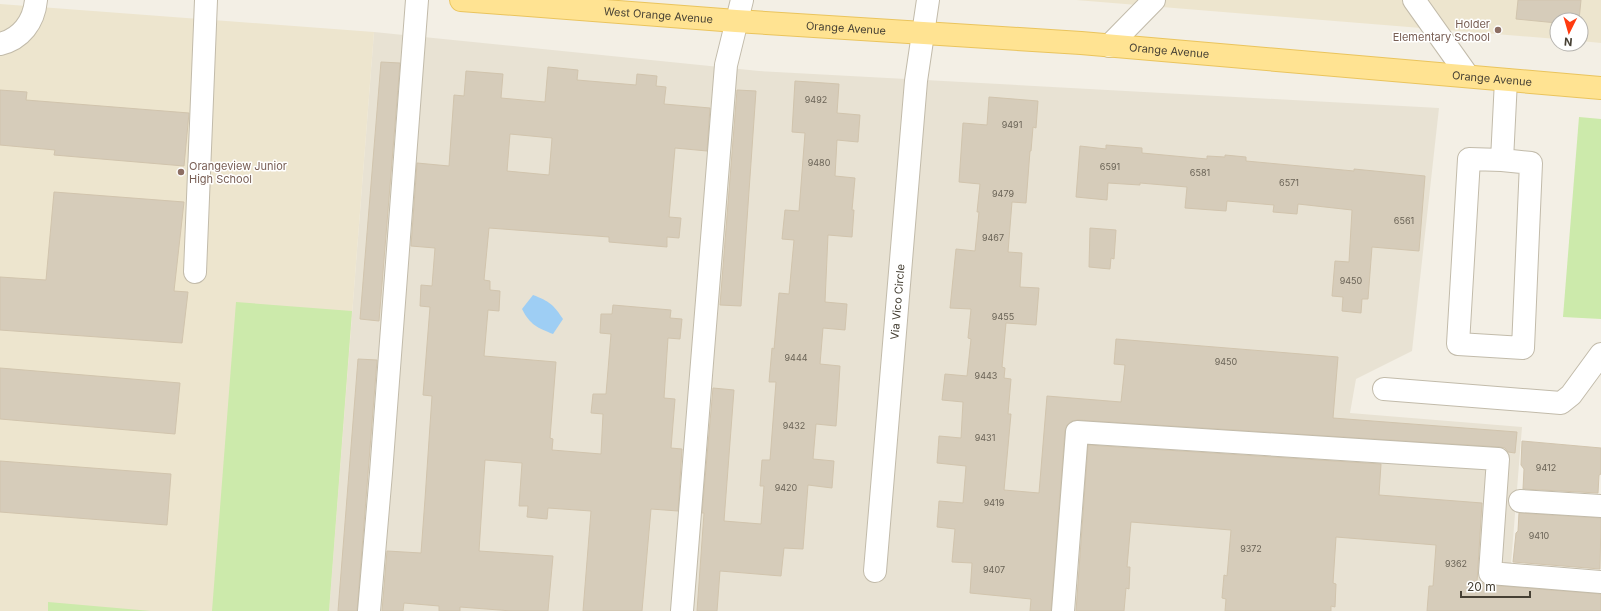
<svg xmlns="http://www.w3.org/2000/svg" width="1601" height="611" font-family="Inter,sans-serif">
<rect width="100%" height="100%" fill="#f3efe5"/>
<polygon fill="#e8e2d3" points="374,32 759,71 1439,108 1412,351 1356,379 1350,413 1522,427 1511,564 1601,571 1601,611 329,611"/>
<g fill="#ede5ce">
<polygon points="1076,0 1601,0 1601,43 1581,41 1581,20 1557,20 1557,39"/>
<polygon points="0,4 374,32 329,611 0,611"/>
</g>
<g fill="#cceaab">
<polygon points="1579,117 1601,119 1601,319 1563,317"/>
<polygon points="236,302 352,311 329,611 212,611"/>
<polygon points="48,602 151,611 48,611"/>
</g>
<path fill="#9ecef4" d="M533,295C549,301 554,305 563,319L553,334C538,328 530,325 522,309Z"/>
<g fill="#d6ccba" stroke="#d1c4ad" fill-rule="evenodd">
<polygon points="1518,0 1581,0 1579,20 1557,20 1557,23 1516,19"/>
<polygon points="381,62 400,63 379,321 360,319"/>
<path d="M548,67L578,70L577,80L636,85L637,74L657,76L656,86L666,87L664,104L710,108L707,151L675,148L669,217L681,218L679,238L667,237V247L609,242V237L489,228L484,280L490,281V290L500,291L499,311L488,310L484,356L556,362L550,438L553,439L552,450L601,454L603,414L591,413L593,394H606L611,334L600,333L601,314H612L613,305L671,310L670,318L682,319L680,339L668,338L664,398L675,399L671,448L682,449L678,511L651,509L642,611H583L591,511L548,508L547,519L527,517L528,506H519L522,463L485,460L479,551L553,556L548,611H512L460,607V611H439V606L404,603L403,611H382L387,551L421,553L425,499L432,396L423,395L430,307L420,306L421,285L432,286L435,248L411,246L417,163L449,166L454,95L464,96L466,71L503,74L501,98L545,102ZM510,134L552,138L549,175L507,171Z"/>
<polygon points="795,81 839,84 837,113 860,115 858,142 837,140 835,176 855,178 852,210 854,210 852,237 828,235 825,302 847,304 845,330 823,328 820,364 840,366 838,398 836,426 816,424 813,459 834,461 832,488 808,485 803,549 784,548 781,576 720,571 717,611 697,611 704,513 702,513 713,388 734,390 724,521 761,524 764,486 760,486 762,460 770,460 776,382 769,382 772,348 774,349 779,293 789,294 794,240 782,239 785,210 799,211 805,133 792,132"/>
<polygon points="0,90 27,92 26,100 189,113 184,166 54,155 55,150 0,145"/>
<polygon points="737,90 756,91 741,306 720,305"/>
<polygon points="989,97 1038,101 1036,128 1033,127 1031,151 1030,151 1026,203 1012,202 1008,252 1022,253 1020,287 1039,288 1036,325 1006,323 1002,367 1005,368 1004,378 1011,379 1008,414 1011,414 1004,490 1039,493 1047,396 1121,402 1125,365 1114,364 1116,339 1338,357 1333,418 1517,432 1515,453 1508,452 1505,448 1499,447 1078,420 1072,421 1067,425 1065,431 1051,611 1030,611 1031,599 970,593 972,563 952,562 955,529 937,527 939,501 963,503 966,466 937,463 939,436 961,438 963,402 942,400 945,374 967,376 971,339 968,338 971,309 950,308 956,249 975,251 979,212 977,212 980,184 959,182 963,123 987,125"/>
<polygon points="1106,145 1142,148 1142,153 1207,159 1207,156 1225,157 1225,155 1246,157 1246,161 1354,171 1354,169 1425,176 1419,251 1372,247 1368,299 1362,299 1361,313 1342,311 1343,297 1332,296 1335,261 1349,262 1352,210 1298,204 1297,214 1273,212 1274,205 1227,201 1226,211 1185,208 1187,187 1140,183 1140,185 1108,183 1107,200 1076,197 1080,146 1106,149"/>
<polygon points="54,192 184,202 174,291 188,292 182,343 0,330 0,277 46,280"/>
<polygon points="1090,228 1116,230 1114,259 1111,258 1110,269 1089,267"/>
<polygon points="358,359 377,360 362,549 357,611 338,611"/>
<polygon points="0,368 180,383 175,434 0,419"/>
<polygon points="1522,441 1601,448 1601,474 1599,475 1598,493 1523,489 1524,469 1521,465"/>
<polygon points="1088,445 1381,464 1379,495 1482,503 1477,582 1489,585 1601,594 1601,611 1427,611 1429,586 1433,586 1436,545 1336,537 1333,583 1336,584 1335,607 1331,606 1331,611 1225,611 1226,599 1222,598 1224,575 1227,576 1231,530 1131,522 1127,567 1130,567 1129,589 1126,588 1124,611 1076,611"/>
<polygon points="0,461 171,474 167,525 0,512"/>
<polygon points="1519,513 1601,518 1600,569 1513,562 1516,533 1518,531"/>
</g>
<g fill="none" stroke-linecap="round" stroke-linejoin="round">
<defs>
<g id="minor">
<polyline points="1414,0 1468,76"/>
<path d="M0,44C21,39 34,22 36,0"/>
<polyline points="1109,46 1154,0"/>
<polyline points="1502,160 1531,163 1523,348 1458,344 1469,159 1502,160 1506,80"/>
<polyline points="195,272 206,0"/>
<polyline points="1384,389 1561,403 1571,395 1601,354"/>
<polyline points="1520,501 1601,506"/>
<path id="s1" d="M875,571L916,81L928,0"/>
<polyline points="369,611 381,473 417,0"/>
<polyline points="682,611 726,65 742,0"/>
<polyline points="1063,611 1077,432 1498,459 1490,573 1601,582"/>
</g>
<g id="major">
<path id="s2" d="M461,0L736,21L1081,43L1601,88"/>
</g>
</defs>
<use href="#minor" stroke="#c2bbaa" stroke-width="24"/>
<use href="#major" stroke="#eac45d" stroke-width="24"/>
<use href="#minor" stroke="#fff" stroke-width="22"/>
<use href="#major" stroke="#ffe392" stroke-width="22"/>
</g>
<g fill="#8d6e63" stroke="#fff" stroke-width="1.5">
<circle cx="1498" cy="30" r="4"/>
<circle cx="181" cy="172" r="4"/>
</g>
<g text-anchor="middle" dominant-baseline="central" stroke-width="3" stroke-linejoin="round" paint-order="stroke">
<g font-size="9" fill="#6a6356">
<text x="816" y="99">9492</text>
<text x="1012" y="124">9491</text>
<text x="819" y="162">9480</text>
<text x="1110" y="166">6591</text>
<text x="1200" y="172">6581</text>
<text x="1289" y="182">6571</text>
<text x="1003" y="193">9479</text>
<text x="1404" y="220">6561</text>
<text x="993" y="237">9467</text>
<text x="1351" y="280">9450</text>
<text x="1003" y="316">9455</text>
<text x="796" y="357">9444</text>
<text x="1226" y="361">9450</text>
<text x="986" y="375">9443</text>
<text x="794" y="425">9432</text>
<text x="985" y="437">9431</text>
<text x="1546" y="467">9412</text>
<text x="786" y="487">9420</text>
<text x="994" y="502">9419</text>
<text x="1539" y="535">9410</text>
<text x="1251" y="548">9372</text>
<text x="1456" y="563">9362</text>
<text x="994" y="569">9407</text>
</g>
<g font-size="11" fill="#464034" stroke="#fff">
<text stroke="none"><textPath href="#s2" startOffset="198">West Orange Avenue</textPath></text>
<text stroke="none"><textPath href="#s2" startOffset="386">Orange Avenue</textPath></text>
<text stroke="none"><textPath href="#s2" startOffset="710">Orange Avenue</textPath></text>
<text stroke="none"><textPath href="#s2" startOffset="1034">Orange Avenue</textPath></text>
<text stroke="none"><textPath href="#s1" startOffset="270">Via Vico Circle</textPath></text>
</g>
<g font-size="11" fill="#785e54" stroke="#fff" text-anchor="end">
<text x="1490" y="24">Holder<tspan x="1490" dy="13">Elementary School</tspan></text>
<text x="189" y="166" text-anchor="start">Orangeview Junior<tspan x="189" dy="13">High School</tspan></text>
</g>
</g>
<g transform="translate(1569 32) rotate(185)"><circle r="19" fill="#ffffff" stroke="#b5b3ae"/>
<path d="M0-3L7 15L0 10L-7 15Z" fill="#ff3b10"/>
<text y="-6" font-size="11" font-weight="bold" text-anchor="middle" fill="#464034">N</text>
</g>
<path d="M1461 591v6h69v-6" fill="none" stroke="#464034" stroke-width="2"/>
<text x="1467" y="591" font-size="12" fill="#464034" stroke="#ffffff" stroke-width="3" paint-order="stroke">20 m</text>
</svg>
